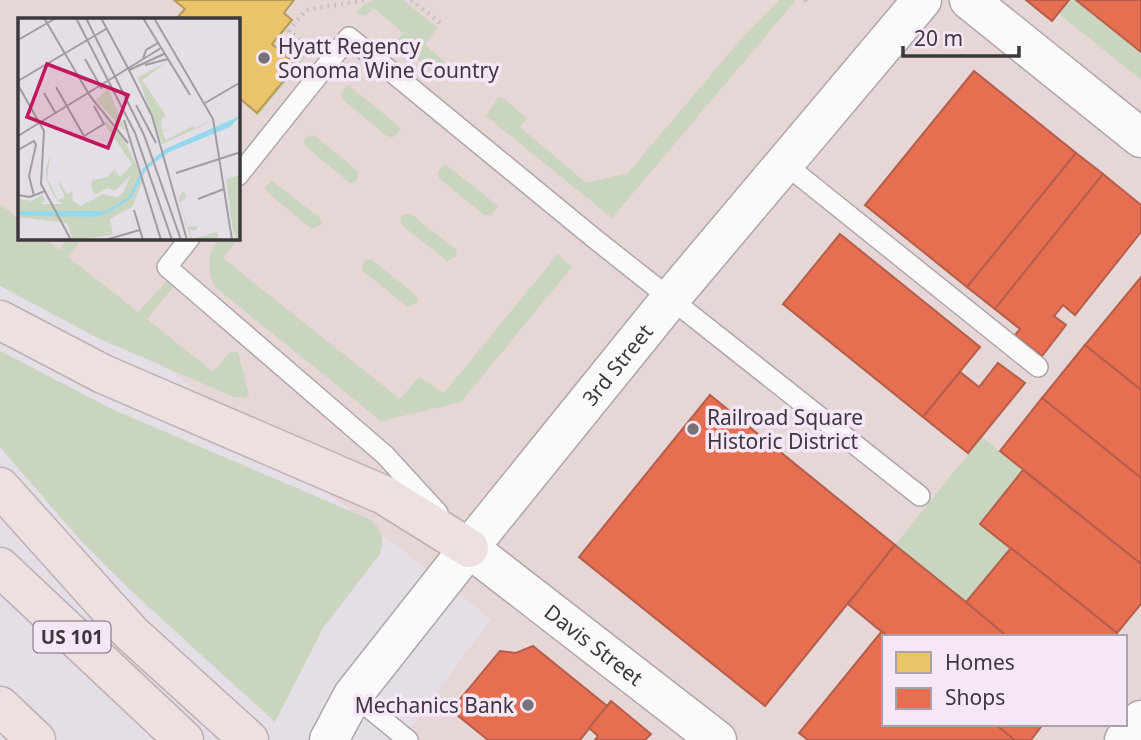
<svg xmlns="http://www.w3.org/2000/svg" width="1141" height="740" font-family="'Noto Sans',sans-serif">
<rect width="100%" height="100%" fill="#e4dee6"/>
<path fill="#e6d6d6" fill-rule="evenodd" d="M0,0H1141V740H402L491,619L0,238ZM19,19H238V238H19ZM884,637H1125V724H884Z"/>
<g fill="#c9d5be">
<polygon points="374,0 403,0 438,28 425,45 449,66 444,75 436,75 396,42 403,33 374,8 365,16 356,13 363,5"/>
<polygon points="779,0 796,0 612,218 486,116 498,98 503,98 527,118 520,127 586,183 628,173 747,32"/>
<polygon points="1069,0 1076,0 1141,52 1141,80 1058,13"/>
<polygon points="290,40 308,54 258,116 238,97 257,113 297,65 281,52"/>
<polygon points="348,85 401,128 394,137 388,137 343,100 341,94"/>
<polygon points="314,135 359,172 356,182 350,183 305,146 304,141 308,136"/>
<polygon points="445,164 498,206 491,215 484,215 439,178 438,172"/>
<polygon points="272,181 320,218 322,224 312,229 267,192 265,187"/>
<polygon points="0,204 19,219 19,238 44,238 59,250 69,238 83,238 68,257 138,312 169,279 173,287 147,319 213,372 230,352 238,352 249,395 245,398 234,397 98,338 0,286"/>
<polygon points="404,214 411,214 456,250 457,256 447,261 402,225 400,218"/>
<path d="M238,229L242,233L240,237L223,258L400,399L419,377L444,393L558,254L572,267L461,402L381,421L215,287C206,271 207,252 220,238H238Z"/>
<polygon points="366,260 372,260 417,296 418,302 408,307 363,271 362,265"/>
<path d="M0,351L114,410L369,519C382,527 385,540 380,554L323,628L275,722L129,589L81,541L0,447Z"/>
<polygon points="982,437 1023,470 981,523 1011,548 966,602 895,545"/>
</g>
<polygon fill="#e9c46a" stroke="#b59a5c" stroke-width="2" points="174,0 294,0 284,13 292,20 272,44 297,65 257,113 238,97 238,19 176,19 185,9"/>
<g fill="#e76f51" stroke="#b45e4b" stroke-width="2">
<polygon points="1026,0 1069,0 1052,21"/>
<polygon points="1076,0 1141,0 1141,52"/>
<polygon points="974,71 1076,153 967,287 865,205"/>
<polygon points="1076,153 1103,174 995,309 967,287"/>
<polygon points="1103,174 1141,205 1141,232 1075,315 1063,305 1054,316 1066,325 1042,356 1015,335 1020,329 995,309"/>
<polygon points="840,234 980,347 923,417 783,304"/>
<polygon points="1141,277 1141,390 1085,345"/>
<polygon points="1085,345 1141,390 1141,478 1042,398"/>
<polygon points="998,363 1025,383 968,453 923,417 960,372 979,387"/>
<polygon points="710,395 895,545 765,706 579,557"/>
<polygon points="1042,398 1141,478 1141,564 1000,451"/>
<polygon points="1023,470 1141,564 1141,604 1117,633 980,524"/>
<polygon points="895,545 966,602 1008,637 888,637 848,604"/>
<polygon points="1011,548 1117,633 1114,637 1008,637 966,602"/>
<polygon points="882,631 888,637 884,637 884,724 995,724 1015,740 808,740 799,733"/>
<polygon points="533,646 607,706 580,740 488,740 451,710 500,651 516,653"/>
<polygon points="611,701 651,734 645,740 595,740 598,736 589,728"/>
<polygon points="995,724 1043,724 1031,740 1015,740"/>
</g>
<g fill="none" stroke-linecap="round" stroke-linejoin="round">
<defs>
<g id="lane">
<polyline points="785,164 1038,367"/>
<polyline points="238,176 349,37 595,239 920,496"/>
<polyline points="190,238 167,267 385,455 438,513"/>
<polyline points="353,695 408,740"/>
</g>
<g id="street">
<polyline points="969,0 1141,138"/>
<polyline points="1124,740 1141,720"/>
</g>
<g id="secondary">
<path id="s1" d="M469,548L717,740"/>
<path id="s2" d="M329,740L353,695L469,548L671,298L922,0"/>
</g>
<g id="highway">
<polyline points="0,320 103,374 384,495 469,548"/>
<polyline points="0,487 131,633 249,740"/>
<polyline points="0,567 184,740"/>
<polyline points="0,706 36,740"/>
</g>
</defs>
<use href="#lane" stroke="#aca7ad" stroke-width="22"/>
<use href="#street" stroke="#aca7ad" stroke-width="41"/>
<use href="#secondary" stroke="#aca7ad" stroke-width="41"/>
<use href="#highway" stroke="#bfafb2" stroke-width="41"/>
<g stroke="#c4c2c4" stroke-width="4.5" stroke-dasharray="2 5" stroke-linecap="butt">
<polyline points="411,0 442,24"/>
<polyline points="805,0 806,3"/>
<polyline points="306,44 289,31 306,10 365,0"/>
</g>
<use href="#lane" stroke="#fbfafb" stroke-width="19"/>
<use href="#street" stroke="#fbfafb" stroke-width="38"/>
<use href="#secondary" stroke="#fbfafb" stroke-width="38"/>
<use href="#highway" stroke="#ede0e1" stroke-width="38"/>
</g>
<g fill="#777278" stroke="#f5e7f6" stroke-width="2.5">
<circle cx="264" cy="58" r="7"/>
<circle cx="693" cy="429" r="7"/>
<circle cx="528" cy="705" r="7"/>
</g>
<g text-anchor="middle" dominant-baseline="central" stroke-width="7" stroke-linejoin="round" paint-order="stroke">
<rect fill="#f5e7f6" stroke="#746c74" stroke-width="2" x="33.5" y="621.5" width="77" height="31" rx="5"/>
<g font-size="19" font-weight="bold" fill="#3d383d">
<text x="72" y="637">US 101</text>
</g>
<g font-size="21" fill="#3d383d" stroke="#f5e7f6" text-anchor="start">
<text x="278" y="46">Hyatt Regency<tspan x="278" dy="24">Sonoma Wine Country</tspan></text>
<text x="707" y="417">Railroad Square<tspan x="707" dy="24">Historic District</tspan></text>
<text x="514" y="705" text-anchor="end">Mechanics Bank</text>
</g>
<g font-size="21" fill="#3d383d" stroke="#f5e7f6">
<text stroke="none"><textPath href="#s2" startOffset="474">3rd Street</textPath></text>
<text stroke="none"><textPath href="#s1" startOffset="158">Davis Street</textPath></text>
</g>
</g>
<g transform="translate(18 18)">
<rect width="222" height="222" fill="#e4dee6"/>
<path d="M151,43L124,62L148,98L143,101L144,113L152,110L144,114L148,122L175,108L177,110L189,104L190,105L144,126L120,59ZM90,71L107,111L105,112L78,82ZM88,103L106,121L125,162L114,189L92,201L95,217L55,222L49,205L0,199V181L14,183L24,177L27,182L23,186H45L37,180L28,161V150L33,134L29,160L40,182L47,179L39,161L49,176L55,173L54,182L62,188L85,176L99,179L105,175L113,157L97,173L90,170L77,177L73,168L74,162L90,159L95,152L101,163L94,147L102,159L114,146L86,105ZM222,157V219L218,221L216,212V221L208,161ZM158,172L161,180L166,172L168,180L162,184L170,209L180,208L177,213L171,211L174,221L199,214L201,222H173Z" fill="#c9d5be"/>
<path d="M222,98L212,109L149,135L128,152L113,180L90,195L75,199L0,197V193H89L111,178L125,150L147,131Z" fill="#94d8ee"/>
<path fill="none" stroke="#a19ca2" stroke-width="2" d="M26,0L72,78M58,0L117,115L154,222M68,0L126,117L163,222M83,0L111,52M125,0L172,77M136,0L195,101L214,222M0,22L38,0M67,41L84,71M125,41L128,32L140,25M127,47L150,41M111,52L146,36M111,52L134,98L169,222M0,63L88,11M0,67L26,113L23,166L53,222M38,69L66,118L86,106L76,88M26,75L38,96M72,78L110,125M187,85L223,64M118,87L138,125M106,102L143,222M0,118L143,30M0,132L16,123L18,127L11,158L16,178M158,155L223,134M0,177L12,179L27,173M180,181L206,171M116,192L125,222M87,222L122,212"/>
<path fill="#c2185b" fill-opacity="0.15" stroke="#c2185b" stroke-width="3.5" d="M29,46L110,77L90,130L9,99Z"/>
<rect width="222" height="222" fill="none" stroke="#3d383d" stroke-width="3.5"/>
</g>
<rect x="882" y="635" width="245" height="91" fill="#f5e7f6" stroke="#aba1ac" stroke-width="2"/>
<rect x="896" y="652" width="35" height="21" fill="#e9c46a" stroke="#aba1ac" stroke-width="2"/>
<text x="945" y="670" font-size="21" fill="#3d383d">Homes</text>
<rect x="896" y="688" width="35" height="21" fill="#e76f51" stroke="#aba1ac" stroke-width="2"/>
<text x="945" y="705" font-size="21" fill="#3d383d">Shops</text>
<path d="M903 46v10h116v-10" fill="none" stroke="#3d383d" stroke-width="3.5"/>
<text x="914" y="46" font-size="21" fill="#3d383d" stroke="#f5e7f6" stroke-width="5" paint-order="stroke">20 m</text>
</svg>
